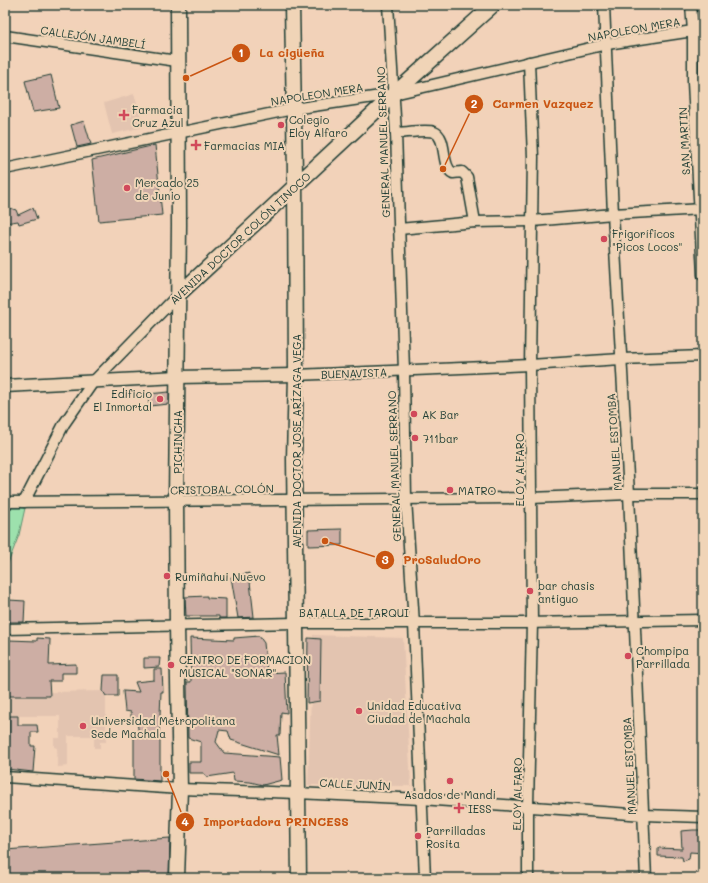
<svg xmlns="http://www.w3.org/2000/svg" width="708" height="883" font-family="Mali,sans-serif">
<rect width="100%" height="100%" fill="#f2d2b9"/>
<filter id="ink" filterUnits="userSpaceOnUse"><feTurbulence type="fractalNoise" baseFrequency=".025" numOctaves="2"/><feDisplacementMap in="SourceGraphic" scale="8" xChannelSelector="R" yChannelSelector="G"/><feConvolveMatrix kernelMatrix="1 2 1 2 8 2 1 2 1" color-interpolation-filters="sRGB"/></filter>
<g filter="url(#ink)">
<g fill="#e3c4b0">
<polygon points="134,94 144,127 112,134 104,103"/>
<polygon points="313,635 403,638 411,786 308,785"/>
<polygon points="106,691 106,742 100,742 100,748 94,748 94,736 68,736 68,766 58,767 57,748 54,747 54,738 60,738 60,716 9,716 9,696 50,696 50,692"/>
</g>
<polygon fill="#9de1ad" stroke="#5e8f70" points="5,508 25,508 19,535 5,571"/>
<g fill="#cdaea4" stroke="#1f3d34">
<polygon points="51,75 59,108 33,112 25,81"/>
<polygon points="84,121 91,144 77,147 71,125"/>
<polygon points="155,145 162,215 99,221 92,160"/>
<polygon points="10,208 16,210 18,215 33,208 37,219 19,224 18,221 5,223 5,209"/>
<polygon points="169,392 169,404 149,406 148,394"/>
<polygon points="342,529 342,545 308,546 308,530"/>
<polygon points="249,573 254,617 238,618 231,577"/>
<polygon points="207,596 207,598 226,599 226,618 219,618 219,616 186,616 185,597"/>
<polygon points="9,600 25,601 24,622 8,622"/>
<polygon points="259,636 264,643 267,673 285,672 287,713 281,712 280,735 277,735 279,755 231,740 228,731 219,730 216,742 224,753 280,757 282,780 263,785 250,782 234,781 233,773 207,777 204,773 189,773 189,762 201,762 201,742 188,738 187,682 191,682 190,638 234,640 234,638"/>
<polygon points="37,638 50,639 49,665 76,664 76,673 61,673 61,681 49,681 50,696 9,696 8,640 37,641"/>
<polygon points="308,638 321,639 320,701 307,703"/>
<polygon points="144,658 160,658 159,667 144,668"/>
<polygon points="154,669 162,669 163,692 161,692 159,737 160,737 160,781 134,779 134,735 138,736 138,728 136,719 131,720 131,712 125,711 123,691 139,692 135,682 154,680"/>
<polygon points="104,675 118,675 118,696 106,696 103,691"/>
<polygon points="9,716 18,716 18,725 37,725 38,732 31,732 31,746 35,746 33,772 7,769 9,736"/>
<polygon points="693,830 703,830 703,853 690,852 689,859 683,861 682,857 658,856 658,848 682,849 681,831"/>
<polygon points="170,838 169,878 5,878 5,850"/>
</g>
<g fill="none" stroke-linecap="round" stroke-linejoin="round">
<defs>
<g id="minor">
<polyline points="388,5 396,133 404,371 406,499 414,624 425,878"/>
<polyline points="604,5 613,214 629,494 646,878"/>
<polyline points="691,5 693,31 693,82 703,275"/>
<polyline points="5,36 177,61"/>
<path d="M396,133C404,133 427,129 434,132C448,137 440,167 453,173L462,172L467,177L475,222"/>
<polyline points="5,169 293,109 394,94 607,44 693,31 703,28"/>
<polyline points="399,229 475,222 532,221 613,214 703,209"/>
<polyline points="296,375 530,365 621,359 703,356"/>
<polyline points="5,502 531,498 629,494 703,494"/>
<polyline points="24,502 64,424 93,382 178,295"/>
<polyline points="5,629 295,623 524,623 703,620"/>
<polyline points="5,777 180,789 297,793 421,799 644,815 703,817"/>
<polyline points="528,878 528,806 532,623 530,365 533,157 529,62"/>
</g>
<polyline id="tertiary" points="5,386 178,377 296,375"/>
<g id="secondary">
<polyline points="292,5 295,174 296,375 294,459 299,878"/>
<polyline points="178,295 394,94 493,5"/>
<polyline points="177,878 180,789 177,626 176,501 179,225 178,5"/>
</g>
</defs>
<use href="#minor" stroke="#1f3d34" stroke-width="13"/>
<use href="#tertiary" stroke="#1f3d34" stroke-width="15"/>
<use href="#secondary" stroke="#1f3d34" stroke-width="17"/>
<use href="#minor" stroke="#f0d4b7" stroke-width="10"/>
<use href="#tertiary" stroke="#f0d4b7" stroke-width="12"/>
<use href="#secondary" stroke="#f0d4b7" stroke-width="14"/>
</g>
</g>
<g fill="#d1495b" stroke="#f0d4b7" stroke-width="1.5">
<path d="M122 109h4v4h4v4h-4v4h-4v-4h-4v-4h4z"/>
<circle cx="281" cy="125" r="4"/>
<path d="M194 139h4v4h4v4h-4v4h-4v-4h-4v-4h4z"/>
<circle cx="127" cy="188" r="4"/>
<circle cx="604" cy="239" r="4"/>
<circle cx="160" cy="399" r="4"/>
<circle cx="414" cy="414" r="4"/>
<circle cx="415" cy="438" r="4"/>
<circle cx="450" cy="490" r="4"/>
<circle cx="167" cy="576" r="4"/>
<circle cx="530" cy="591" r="4"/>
<circle cx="628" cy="656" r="4"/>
<circle cx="171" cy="665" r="4"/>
<circle cx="359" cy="711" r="4"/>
<circle cx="83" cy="726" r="4"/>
<circle cx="450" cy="781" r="4"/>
<path d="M457 802h4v4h4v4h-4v4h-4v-4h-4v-4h4z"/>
<circle cx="418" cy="836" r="4"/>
</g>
<g text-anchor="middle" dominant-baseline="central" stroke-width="4" stroke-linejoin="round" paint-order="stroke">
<g font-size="11" fill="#1f3d34" stroke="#f0d4b7">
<text transform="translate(634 29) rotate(-10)">NAPOLEON MERA</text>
<text transform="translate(93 37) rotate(8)">CALLEJÓN JAMBELÍ</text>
<text transform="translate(317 94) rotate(-9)">NAPOLEON MERA</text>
<text transform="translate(684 141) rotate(-93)">SAN MARTIN</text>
<text transform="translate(383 142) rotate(-92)">GENERAL MANUEL SERRANO</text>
<text transform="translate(240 238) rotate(-43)">AVENIDA DOCTOR COLÓN TINOCO</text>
<text transform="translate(354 373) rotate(-2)">BUENAVISTA</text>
<text transform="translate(296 441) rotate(-90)">AVENIDA DOCTOR JOSE ARÍZAGA VEGA</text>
<text transform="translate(177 442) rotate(-90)">PICHINCHA</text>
<text transform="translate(614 442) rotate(-94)">MANUEL ESTOMBA</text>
<text transform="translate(394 466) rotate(-92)">GENERAL MANUEL SERRANO</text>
<text transform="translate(519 470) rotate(-90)">ELOY ALFARO</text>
<text transform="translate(222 489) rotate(-1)">CRISTOBAL COLÓN</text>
<text x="354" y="612">BATALLA DE TARQUI</text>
<text transform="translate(629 766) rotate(-93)">MANUEL ESTOMBA</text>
<text transform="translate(355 784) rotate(3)">CALLE JUNÍN</text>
<text transform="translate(517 794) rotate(-89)">ELOY ALFARO</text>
</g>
<g font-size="11" fill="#1f3d34" stroke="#f0d4b7" text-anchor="start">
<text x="132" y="109">Farmacia<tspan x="132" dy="13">Cruz Azul</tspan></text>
<text x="289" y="119">Colegio<tspan x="289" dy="13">Eloy Alfaro</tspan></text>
<text x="204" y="145">Farmacias MIA</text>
<text x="135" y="182">Mercado 25<tspan x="135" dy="13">de Junio</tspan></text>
<text x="612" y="233">Frigoríficos<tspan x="612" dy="13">"Picos Locos"</tspan></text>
<text x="152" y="393" text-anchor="end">Edificio<tspan x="152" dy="13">El Inmortal</tspan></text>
<text x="422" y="414">AK Bar</text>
<text x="423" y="438">711bar</text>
<text x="458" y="490">MATRO</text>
<text x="175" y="576">Rumiñahui Nuevo</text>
<text x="538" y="585">bar chasis<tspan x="538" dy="13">antiguo</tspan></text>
<text x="636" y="650">Chompipa<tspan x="636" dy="13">Parrillada</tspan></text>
<text x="179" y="659">CENTRO DE FORMACION<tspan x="179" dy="13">MUSICAL "SONAR"</tspan></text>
<text x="367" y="705">Unidad Educativa<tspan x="367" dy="13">Ciudad de Machala</tspan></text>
<text x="91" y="720">Universidad Metropolitana<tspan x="91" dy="13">Sede Machala</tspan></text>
<text x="450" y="794" text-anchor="middle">Asados de Mandi</text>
<text x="468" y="808">IESS</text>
<text x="426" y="830">Parrilladas<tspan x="426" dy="13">Rosita</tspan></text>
</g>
</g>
<path fill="none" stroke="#ca5512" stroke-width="1.5" d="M186 78L241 53M443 169L474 104M325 541L385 560M166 774L185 822"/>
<g fill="#ca5512" stroke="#f0d4b7" stroke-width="1.5">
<circle cx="186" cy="78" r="4"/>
<circle cx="443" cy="169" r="4"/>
<circle cx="325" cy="541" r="4"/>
<circle cx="166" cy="774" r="4"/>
<circle cx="241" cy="53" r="10"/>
<circle cx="474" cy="104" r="10"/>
<circle cx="385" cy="560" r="10"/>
<circle cx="185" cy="822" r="10"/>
</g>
<g font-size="12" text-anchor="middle" font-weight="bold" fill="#fff">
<text x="241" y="57">1</text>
<text x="474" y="108">2</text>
<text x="385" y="564">3</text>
<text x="185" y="826">4</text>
</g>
<g font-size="12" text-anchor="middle" font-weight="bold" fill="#ca5512" stroke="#f0d4b7" stroke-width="4" stroke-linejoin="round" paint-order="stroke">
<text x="292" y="57">La cigüeña</text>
<text x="543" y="108">Carmen Vazquez</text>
<text x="442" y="564">ProSaludOro</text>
<text x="276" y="826">Importadora PRINCESS</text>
</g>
<rect width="708" height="883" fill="none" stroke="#f0d4b7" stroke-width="20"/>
<rect x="10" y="10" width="688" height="863" fill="none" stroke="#1f3d34" stroke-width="1.5" filter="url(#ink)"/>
</svg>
